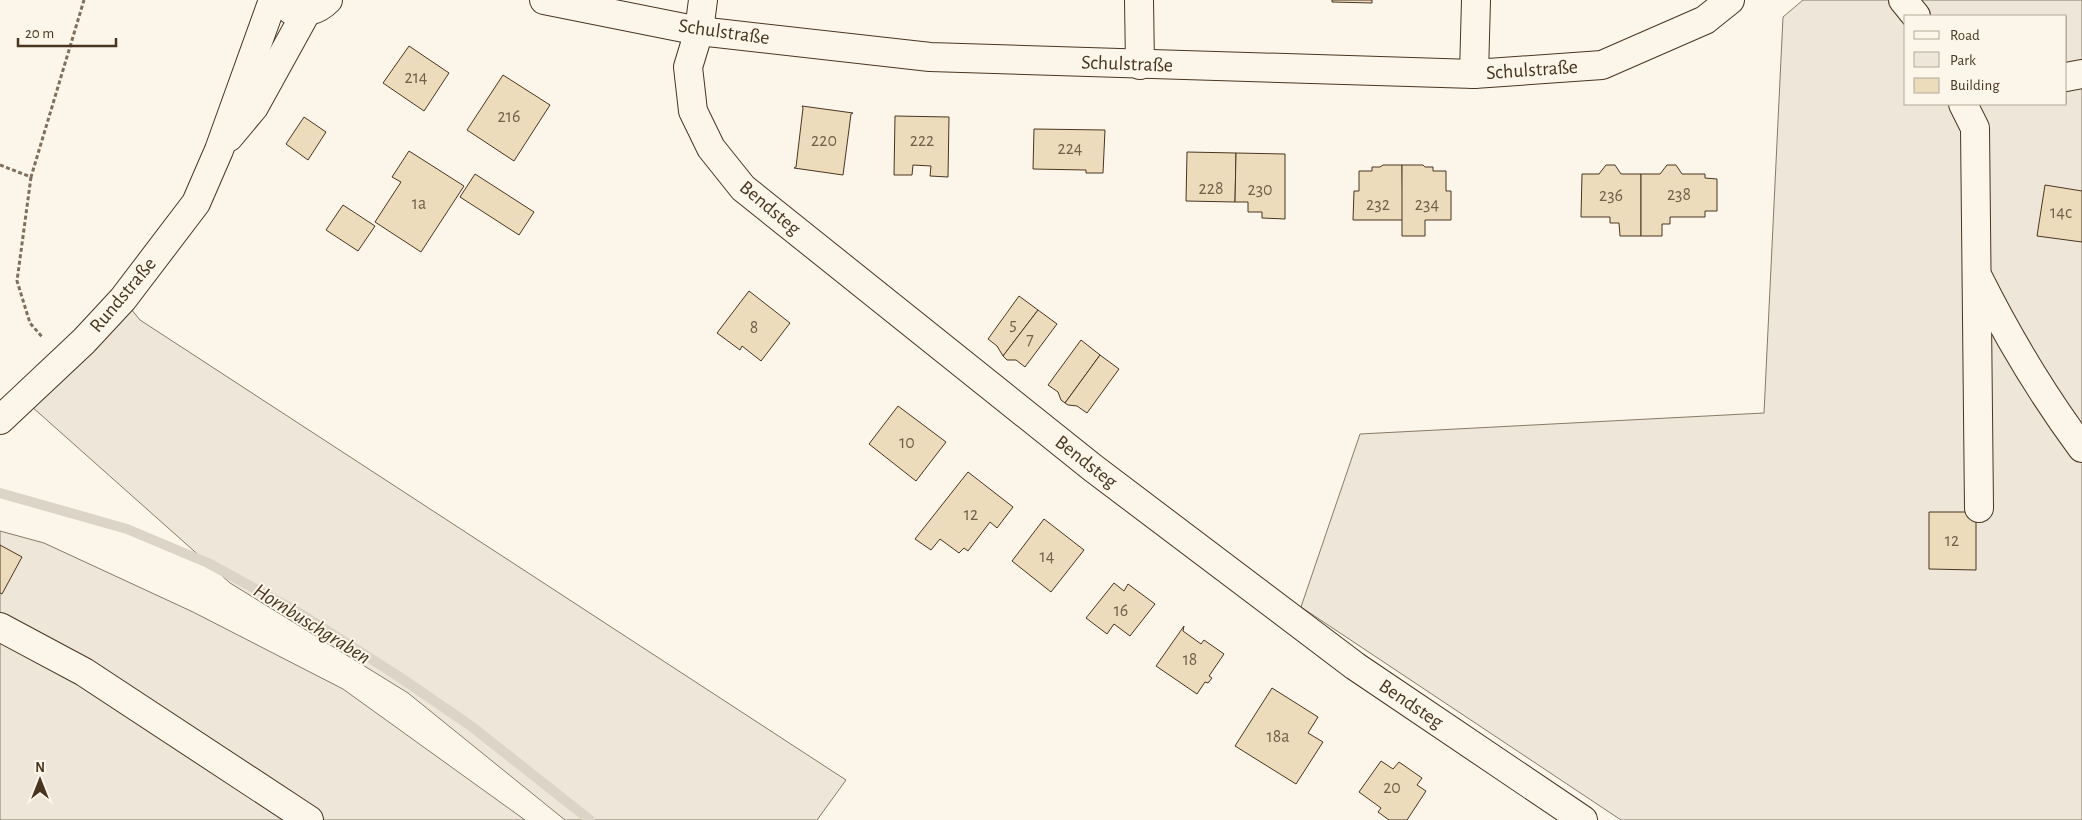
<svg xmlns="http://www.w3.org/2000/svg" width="2082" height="820" font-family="'Alegreya Sans',sans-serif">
<rect width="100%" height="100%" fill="#fbf6e9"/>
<g fill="#ede6d9" stroke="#887966" fill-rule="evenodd">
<path d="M1803,0H2082V820H1621L1301,607L1360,434L1764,413L1783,17ZM1906,16H2066V104H1906Z"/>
<polygon points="123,299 140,320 846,780 817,820 565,820 408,693 230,583 22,398"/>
<polygon points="0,531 44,543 193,612 343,689 525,820 0,820"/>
</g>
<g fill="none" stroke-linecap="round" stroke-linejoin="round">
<polyline stroke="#dcd4c6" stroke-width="10" points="0,493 127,529 208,563 301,614 398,676 471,726 590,820"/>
</g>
<g fill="#ecdcbc" stroke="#4a3520">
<polygon points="1332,0 1372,0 1372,3 1332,2"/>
<polygon points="409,46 449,73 424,111 383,83"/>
<polygon points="503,75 550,105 514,161 467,130"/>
<polygon points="802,106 853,113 851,114 843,175 794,168 796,167 803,108"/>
<polygon points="895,116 949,117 948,177 930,176 931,166 913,165 912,175 894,175"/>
<polygon points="304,117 326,132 308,160 286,144"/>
<polygon points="1034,129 1105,130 1103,173 1086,173 1086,170 1033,169"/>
<polygon points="409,151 464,186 421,252 375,222 401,182 392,177"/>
<polygon points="1187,152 1236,153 1235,202 1186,201"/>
<polygon points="1236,153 1285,154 1285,219 1262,218 1262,212 1248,212 1248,202 1235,202"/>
<polygon points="1383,165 1402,165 1403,220 1353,220 1354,191 1359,191 1359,171 1372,171 1372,167 1380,167"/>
<polygon points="1402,165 1423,165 1425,167 1433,167 1433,171 1446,171 1446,191 1451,191 1451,220 1425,220 1425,236 1402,236"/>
<polygon points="1606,165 1615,165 1621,174 1641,174 1641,236 1620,236 1619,223 1610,223 1610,217 1581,217 1582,174 1599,174"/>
<polygon points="1667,165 1676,165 1682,174 1705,174 1705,178 1717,179 1717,211 1705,211 1705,217 1670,217 1670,224 1662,224 1662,236 1641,236 1641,174 1660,174"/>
<polygon points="475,174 534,212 519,235 460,197"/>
<polygon points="2045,185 2082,191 2082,242 2037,236"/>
<polygon points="343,205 375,226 358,251 326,230"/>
<polygon points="749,291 790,323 761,361 742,346 740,350 717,333"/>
<polygon points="1019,296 1038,310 1003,356 997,346 988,339"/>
<polygon points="1038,310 1057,324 1025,367 1016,360 1007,360 1003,356"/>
<polygon points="1081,340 1100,355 1065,403 1061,400 1058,392 1048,385"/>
<polygon points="1100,355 1119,369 1087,413 1077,406 1068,405 1065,403"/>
<polygon points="898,406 946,442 916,481 869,444"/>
<polygon points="968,472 1013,507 997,528 990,522 968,551 964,548 959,553 940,539 931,550 915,539"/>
<polygon points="1929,512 1976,512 1976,570 1929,569"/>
<polygon points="1044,519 1084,550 1051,592 1012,561"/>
<polygon points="0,545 22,557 2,594 0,593"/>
<polygon points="1114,583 1124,591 1128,584 1155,604 1130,636 1114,624 1107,634 1086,618"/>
<polygon points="1184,626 1183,631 1201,644 1204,640 1224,654 1209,676 1212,678 1208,683 1205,682 1197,694 1156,666"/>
<polygon points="1272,688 1318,717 1308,733 1323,742 1296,784 1235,746"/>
<polygon points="1381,761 1393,769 1399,762 1422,778 1417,785 1426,791 1407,820 1389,820 1378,812 1381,808 1359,792"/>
</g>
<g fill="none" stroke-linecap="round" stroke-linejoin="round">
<defs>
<g id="minor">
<polyline points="544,0 699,31 930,57 1474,74 1602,65 1705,20 1730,0"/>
<polyline points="703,0 699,31 688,67 693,111 711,148 743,188 1093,468 1355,666 1583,820"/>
<polyline points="1139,0 1140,65"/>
<polyline points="1903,0 1916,16"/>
<path d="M291,10C306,13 317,11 328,0"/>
<polyline points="1474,74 1476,0"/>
<polyline points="2066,77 2082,74"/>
<polyline points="1963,104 1975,128 1979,508"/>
<polyline points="229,137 254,107 307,11"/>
<path d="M1979,279C2009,339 2042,394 2082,448"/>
<polyline points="0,420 84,341 123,299 196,203 219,150 273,0"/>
<polyline points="0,627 84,672 309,820"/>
</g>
</defs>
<use href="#minor" stroke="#4a3520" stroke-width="30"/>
<g stroke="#7f6f5c" stroke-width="3" stroke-dasharray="4 2.5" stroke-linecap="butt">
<polyline points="0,165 31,177 84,0"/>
<polyline points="31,177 17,281 30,323 43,338"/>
</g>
<use href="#minor" stroke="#fbf6e9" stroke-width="28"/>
</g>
<g text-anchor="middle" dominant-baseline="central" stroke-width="4" stroke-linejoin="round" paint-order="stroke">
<g font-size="18" fill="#725f47">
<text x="416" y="78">214</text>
<text x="509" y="117">216</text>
<text x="824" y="141">220</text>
<text x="922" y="141">222</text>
<text x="1070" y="149">224</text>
<text x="1211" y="189">228</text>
<text x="1260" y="190">230</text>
<text x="1679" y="195">238</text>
<text x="1611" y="196">236</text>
<text x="419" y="204">1a</text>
<text x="1378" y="205">232</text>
<text x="1427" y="205">234</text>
<text x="2061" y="213">14c</text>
<text x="1013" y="325">5</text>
<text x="754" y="328">8</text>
<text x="1030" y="340">7</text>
<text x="907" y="443">10</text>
<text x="971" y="515">12</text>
<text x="1952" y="541">12</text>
<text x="1047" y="557">14</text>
<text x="1121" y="611">16</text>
<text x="1190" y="660">18</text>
<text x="1278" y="737">18a</text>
<text x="1392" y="788">20</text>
</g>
<g font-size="20" fill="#4a3520" stroke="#fbf6e9">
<text transform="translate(724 32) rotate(8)">Schulstraße</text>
<text transform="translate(1127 64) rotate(2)">Schulstraße</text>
<text transform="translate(1532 70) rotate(-4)">Schulstraße</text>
<text transform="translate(770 208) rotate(40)">Bendsteg</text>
<text transform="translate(123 295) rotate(-50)">Rundstraße</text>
<text transform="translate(1086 462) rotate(38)">Bendsteg</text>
<text transform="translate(1411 704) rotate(34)">Bendsteg</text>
</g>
<g font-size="21" font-style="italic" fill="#4a3520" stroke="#fbf6e9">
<text transform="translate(312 624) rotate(32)">Hornbuschgraben</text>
</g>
</g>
<rect x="1904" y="15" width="162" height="90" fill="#fbf6e9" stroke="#b4a999"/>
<rect x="1914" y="31" width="25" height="8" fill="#fbf6e9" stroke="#b4a999"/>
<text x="1950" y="40" font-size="15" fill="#4a3520">Road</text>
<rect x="1914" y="52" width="25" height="15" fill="#ede6d9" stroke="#b4a999"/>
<text x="1950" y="65" font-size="15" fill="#4a3520">Park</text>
<rect x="1914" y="78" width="25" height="15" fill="#ecdcbc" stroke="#b4a999"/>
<text x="1950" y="90" font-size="15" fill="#4a3520">Building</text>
<g transform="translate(40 780)" stroke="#fbf6e9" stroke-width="4" paint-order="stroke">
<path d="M0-4L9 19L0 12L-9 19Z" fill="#4a3520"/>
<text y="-8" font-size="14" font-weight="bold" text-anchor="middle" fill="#4a3520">N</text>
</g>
<path d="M18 38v8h98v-8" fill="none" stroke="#4a3520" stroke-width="2.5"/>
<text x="25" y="38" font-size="15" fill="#4a3520" stroke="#fbf6e9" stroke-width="4" paint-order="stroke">20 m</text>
</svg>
